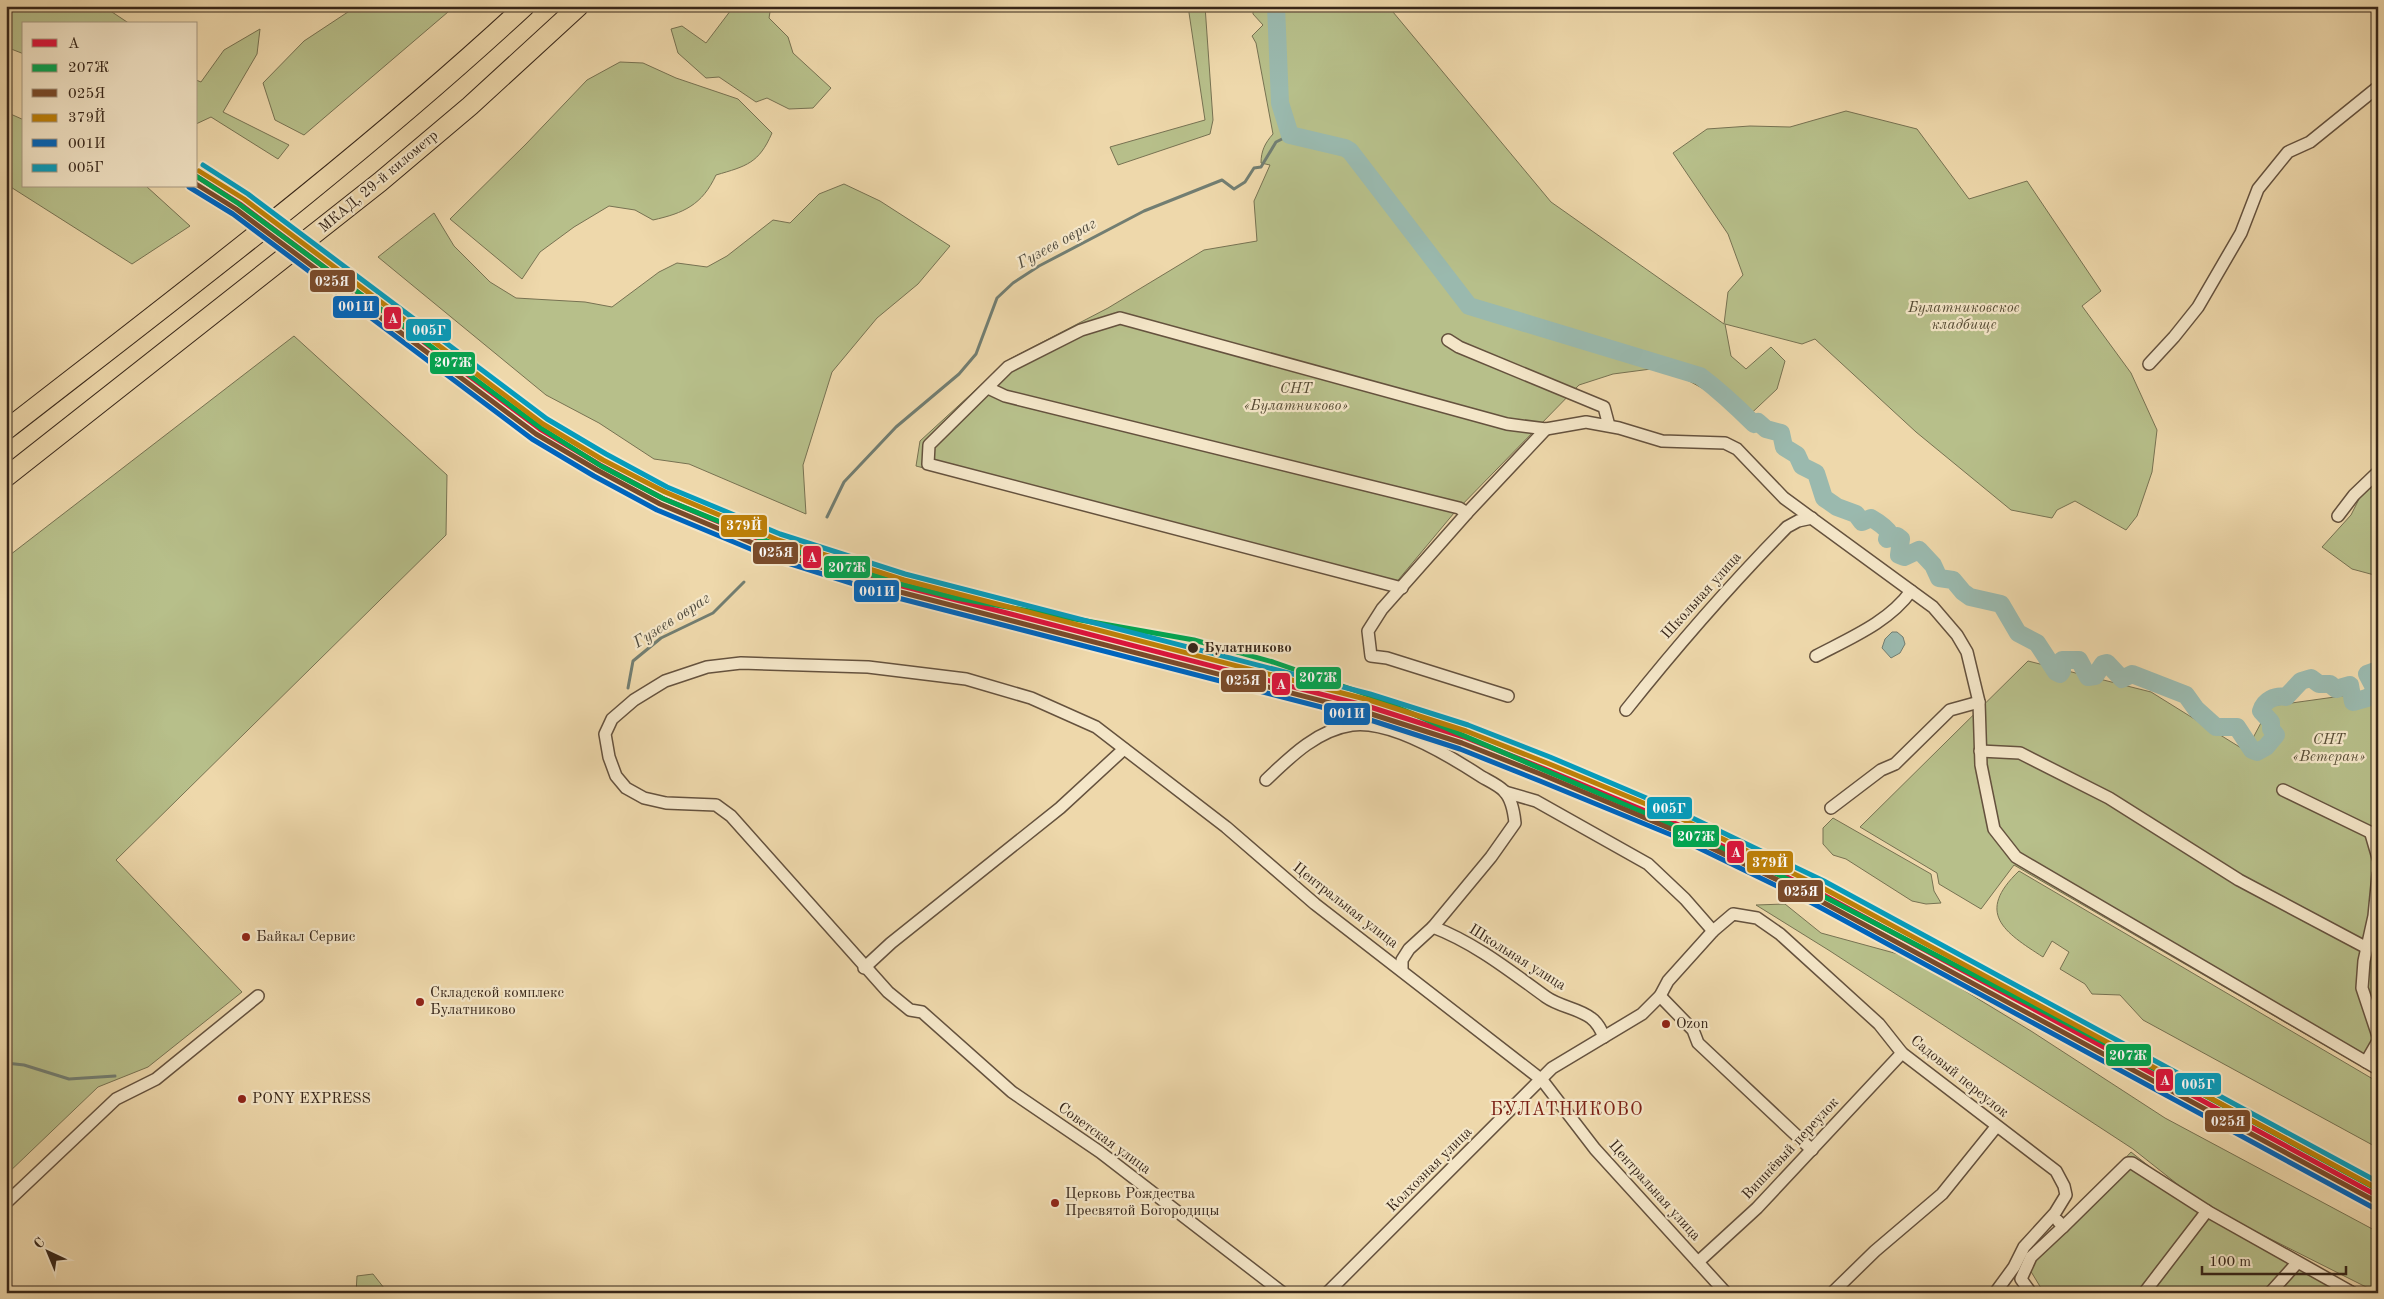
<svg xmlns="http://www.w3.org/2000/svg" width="2384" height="1299" font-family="'Old Standard TT',serif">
<rect width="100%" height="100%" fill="#eed8ab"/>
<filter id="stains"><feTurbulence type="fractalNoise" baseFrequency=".004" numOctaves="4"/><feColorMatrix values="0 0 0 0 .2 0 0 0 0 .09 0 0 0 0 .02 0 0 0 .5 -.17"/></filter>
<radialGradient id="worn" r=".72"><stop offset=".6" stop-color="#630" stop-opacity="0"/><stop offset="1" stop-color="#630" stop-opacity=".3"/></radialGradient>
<g fill="#b7bf8a" stroke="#777252">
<polygon points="6,6 103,6 130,24 24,24 24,54 6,47"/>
<polygon points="357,6 455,6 304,135 275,120 263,83 304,41"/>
<polygon points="734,6 745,11 750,6 771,6 769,18 788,37 793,53 831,88 813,108 789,109 767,98 756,102 719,77 706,78 678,53 671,29 682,26 706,43"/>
<polygon points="1188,6 1205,6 1213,120 1210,134 1118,165 1110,147 1205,120"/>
<path d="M1253,6H1388L1551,202L1724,324L1728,292L1743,275L1728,234L1673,153L1707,129L1750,126L1790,127L1846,111L1917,129L1969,199L2027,181L2101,291L2082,306L2131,373L2157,430L2152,472L2137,516L2126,530L2075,501L2057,510L2052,518L2011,510L1916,432L1815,339L1802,344L1725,324L1731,356L1746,369L1771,347L1785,361L1777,389L1741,423L1711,393L1680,376L1651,369L1613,374L1579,385L1454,513L1394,585L1390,587L916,466L920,441L1008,360L1108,308L1204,250L1257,241L1254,201L1270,165L1261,163C1261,151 1265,143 1273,134L1256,43L1252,36L1263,25L1253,14Z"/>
<polygon points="260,29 257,54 223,112 289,145 278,159 211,117 196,124 196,80 201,82 224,50"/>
<path d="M620,62L643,63L676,78L738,99L772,133C759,163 747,166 716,175C702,205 684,213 653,220L635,210L609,206L574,227L540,252L522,279L450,219L526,144L587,80Z"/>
<polygon points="6,112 24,120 24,186 146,186 190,226 132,264 6,184"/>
<polygon points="844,184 880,201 950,246 918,284 877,318 832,372 803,465 806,514 689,464 654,459 599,423 546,395 378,257 434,213 454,246 490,282 516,298 585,302 612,307 659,272 677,263 707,267 727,256 773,220 790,223 819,194"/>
<polygon points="294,336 447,475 446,535 116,860 242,992 148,1067 98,1087 6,1175 6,558"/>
<polygon points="2378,480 2378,576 2352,569 2322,547 2351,515 2362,493"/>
<polygon points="2028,661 2151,692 2246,751 2270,706 2378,691 2378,1076 2014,865 1981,909 1939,884 1937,873 1860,827"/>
<polygon points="1833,818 1931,874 1934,891 1941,903 1926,904 1912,901 1846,859 1833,855 1823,844 1823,828"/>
<path d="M2019,871L2378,1082V1148L2143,1020L2120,995L2092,994L2085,984L2060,969L2069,952L2052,941L2043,957C2004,932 1975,913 2019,871Z"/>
<polygon points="1785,904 1821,933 1898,954 1924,966 2031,1031 2165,1118 2378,1232 2378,1293 2205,1206 2133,1149 1830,951 1756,905"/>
<polygon points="2131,1152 2203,1209 2367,1293 2044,1293 2027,1265"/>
<polygon points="373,1274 388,1293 356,1293 357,1276"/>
</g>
<polygon fill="#9ab9ae" stroke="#727e72" points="1892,632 1897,632 1903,637 1905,644 1900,653 1891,658 1882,648 1885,639"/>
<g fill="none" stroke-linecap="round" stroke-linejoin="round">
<g stroke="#727e72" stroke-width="3">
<polyline points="827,517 844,482 896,427 959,374 976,354 997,298 1013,283 1039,266 1144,211 1222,180 1234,189 1245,182 1254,168 1261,167 1276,142 1290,135"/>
<polyline points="628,688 633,661 661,638 713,613 744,582"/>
<polyline points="6,1063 24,1065 69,1079 115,1076"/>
</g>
<path stroke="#9ab9ae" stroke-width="18" d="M1276,6L1280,103L1290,135L1345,148L1350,151L1469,306L1700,376C1720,391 1736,406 1754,424L1758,422L1766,429L1781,433L1784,447L1797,455L1802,466L1816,473L1824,498L1837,507L1856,514L1862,522L1871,518C1878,522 1886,527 1890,534L1887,539L1897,536L1901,539L1899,555L1904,557L1919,550L1933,565L1939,578L1953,580L1963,592L1970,597L2001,604L2018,633L2037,643L2056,672L2060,674L2062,671V660H2079L2088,677L2095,676L2103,664L2107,663L2122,679L2132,674L2186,695L2196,709L2216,727H2237L2252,750L2257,752L2266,747L2276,735L2271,729V722L2261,711C2264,700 2275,695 2286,697L2301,681L2311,678L2319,684H2330L2336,689L2350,685L2353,702L2367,698L2376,691L2367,674L2378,670"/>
<defs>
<g id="minor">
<polyline points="1448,340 1459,347 1604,407 1608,422 1604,424"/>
<polyline points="2149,364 2174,337 2198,307 2241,233 2258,189 2288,152 2310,142 2378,87"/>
<polyline points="988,388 1005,396 1459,508 1467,513"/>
<polyline points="2338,516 2354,495 2378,472"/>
<polyline points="1402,588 928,464 929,445 1008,367 1081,330 1120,318 1507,424 1546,429 1586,422 1619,428 1662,441 1725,443 1737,449 1784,498 1933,607 1957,635 1967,652 1979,702 1981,765 1994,829 2016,857 2378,1069"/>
<path d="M1816,656C1850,638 1889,622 1911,591"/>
<polyline points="1508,696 1387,658 1371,656 1368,631 1382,609 1467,513 1546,429"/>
<path d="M1626,710C1677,646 1730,585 1787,527L1798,521L1812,518"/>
<polyline points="1980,751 2020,753 2109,798 2239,880 2367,948"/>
<path d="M1266,780C1290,757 1317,730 1352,725C1390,720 1450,756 1482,777C1489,781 1498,785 1504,791C1512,799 1514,813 1515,823L1491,857L1433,927L1409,949L1402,960V970"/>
<polyline points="2283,790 2378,836"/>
<polyline points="1505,792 1536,801 1648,864 1685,899 1713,931"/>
<polyline points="1831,808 1881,770 1895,764 1950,710 1979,702"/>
<polyline points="2371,834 2378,858"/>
<polyline points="2378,875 2374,916 2364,961 2362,988 2378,1036"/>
<path d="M1433,927C1475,943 1510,971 1546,997C1560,1007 1578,1008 1591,1018C1598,1023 1601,1030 1604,1037"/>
<polyline points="864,968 891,943 1060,808 1124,749"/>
<polyline points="1660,996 1693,1030 1698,1043 1812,1150"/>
<polyline points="2366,1062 2378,1041"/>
<polyline points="6,1203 116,1099 156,1079 258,996"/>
<polyline points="2063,1227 2128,1163 2132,1163 2207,1211 2353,1293"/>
<polyline points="1698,1262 1757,1208 1902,1053"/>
<polyline points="1283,1293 1100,1152 1012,1092 922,1012 910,1010 888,992 731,816 716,805 666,803 644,798 626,788 616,776 609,757 605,734 612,719 634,700 665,681 707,667 741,663 868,667 966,679 1031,698 1096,727 1226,827 1315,904 1542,1080 1595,1149 1726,1293"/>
<polyline points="1327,1293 1552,1068 1642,1014 1660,996 1668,981 1713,931 1733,914 1757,918 1780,934 1879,1024 1902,1053 2056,1171 2064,1186 2066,1195 2055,1213 2024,1247 2014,1267 1995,1293"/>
<polyline points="1832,1293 1875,1251 1942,1194 1996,1127"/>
<polyline points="2031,1293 2021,1279 2031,1257 2063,1227 2058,1221"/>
<polyline points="2144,1293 2207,1211"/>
<polyline points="2270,1293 2297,1263"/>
</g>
<g id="trunk">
<path d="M6,430C182,293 361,158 525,6"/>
<polyline points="6,477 380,182 470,106 579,6"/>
</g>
</defs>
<use href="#minor" stroke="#65523e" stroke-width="14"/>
<use href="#trunk" stroke="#372619" stroke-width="21"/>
<use href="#minor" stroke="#f4e6c8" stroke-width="11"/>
<use href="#trunk" stroke="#eed8ab" stroke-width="19"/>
<defs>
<polyline id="rail-1" points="196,176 240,204 540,429 600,465 662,498 776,546 902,586 1367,706 1464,737 1545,769 1679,825 1818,892 2378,1196"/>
<polyline id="rail-2" points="196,176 239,204 541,428 601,466 664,499 777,545 905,585 956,598 1194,640 1273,662 1371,696 1675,826 1817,893 2195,1090 2375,1188"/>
<polyline id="rail-3" points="196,184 236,209 536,434 597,470 660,504 774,552 900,592 1365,712 1462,743 1543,775 1676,831 1815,898 2375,1201"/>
<polyline id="rail-4" points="199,171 244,199 543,424 603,460 665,492 778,540 904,580 1369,700 1466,731 1547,763 1682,819 1821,887 2378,1189"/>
<polyline id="rail-5" points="189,187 233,214 532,439 594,476 657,510 772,558 898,598 1364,718 1460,749 1540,781 1674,836 1812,903 2372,1207"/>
<polyline id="rail-6" points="203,165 248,194 547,419 606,454 667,487 780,534 905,574 1370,694 1468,725 1550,757 1684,814 1824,881 2378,1182"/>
</defs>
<use href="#rail-1" stroke="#f4e6c8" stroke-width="9"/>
<use href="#rail-2" stroke="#f4e6c8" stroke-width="9"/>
<use href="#rail-3" stroke="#f4e6c8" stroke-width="9"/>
<use href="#rail-4" stroke="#f4e6c8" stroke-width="9"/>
<use href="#rail-5" stroke="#f4e6c8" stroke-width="9"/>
<use href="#rail-6" stroke="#f4e6c8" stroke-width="9"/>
<use href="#rail-1" stroke="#dc143c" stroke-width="5"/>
<use href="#rail-2" stroke="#00a651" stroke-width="5"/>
<use href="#rail-3" stroke="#7a4b2a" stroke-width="5"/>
<use href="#rail-4" stroke="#bd8008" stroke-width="5"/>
<use href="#rail-5" stroke="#0065bd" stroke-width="5"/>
<use href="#rail-6" stroke="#069cbc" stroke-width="5"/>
</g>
<circle fill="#372619" stroke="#f4e6c8" stroke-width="2" cx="1193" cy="648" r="6"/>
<g fill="#8f2418" stroke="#f4e6c8" stroke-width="2">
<circle cx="246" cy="937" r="5"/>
<circle cx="420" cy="1002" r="5"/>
<circle cx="1666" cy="1024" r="5"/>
<circle cx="242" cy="1099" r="5"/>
<circle cx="1055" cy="1203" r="5"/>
</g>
<g text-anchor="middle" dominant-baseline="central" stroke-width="4.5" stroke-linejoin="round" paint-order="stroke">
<g font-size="15" fill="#372619" stroke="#f4e6c8">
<text transform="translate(379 182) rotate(-40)">МКАД, 29-й километр</text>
<text transform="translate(1702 596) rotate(-48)">Школьная улица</text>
<text transform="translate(1345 906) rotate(38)">Центральная улица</text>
<text transform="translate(1517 958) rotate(32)">Школьная улица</text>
<text transform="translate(1959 1077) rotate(39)">Садовый переулок</text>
<text transform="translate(1104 1139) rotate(36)">Советская улица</text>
<text transform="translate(1791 1149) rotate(-47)">Вишнёвый переулок</text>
<text transform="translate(1430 1170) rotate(-45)">Колхозная улица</text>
<text transform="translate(1654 1191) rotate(48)">Центральная улица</text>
</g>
<g font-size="15" font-style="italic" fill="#574c35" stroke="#f4e6c8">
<text x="1964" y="308">Булатниковское<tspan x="1964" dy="17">кладбище</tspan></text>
<text x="1296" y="389">СНТ<tspan x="1296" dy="17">«Булатниково»</tspan></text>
<text x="2329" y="740">СНТ<tspan x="2329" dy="17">«Ветеран»</tspan></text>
</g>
<g font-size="15" font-weight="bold" fill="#372619" stroke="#f4e6c8" text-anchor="start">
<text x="1204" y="648">Булатниково</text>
</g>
<g font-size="15" fill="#372619" stroke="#f4e6c8" text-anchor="start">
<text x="256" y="937">Байкал Сервис</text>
<text x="430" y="993">Складской комплекс<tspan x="430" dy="17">Булатниково</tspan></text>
<text x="1676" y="1024">Ozon</text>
<text x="252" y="1099">PONY EXPRESS</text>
<text x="1065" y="1194">Церковь Рождества<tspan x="1065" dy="17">Пресвятой Богородицы</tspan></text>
</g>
<g font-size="16" font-style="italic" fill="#504b3e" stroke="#f4e6c8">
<text transform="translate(1057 244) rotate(-29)">Гузеев овраг</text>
<text transform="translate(672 621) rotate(-33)">Гузеев овраг</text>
</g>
<g font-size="18" letter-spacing="1" fill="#7a1f14" stroke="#f4e6c8">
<text x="1567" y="1110">БУЛАТНИКОВО</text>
</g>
</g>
<g stroke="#f4e6c8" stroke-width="2">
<rect x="309" y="269" width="47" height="24" rx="5" fill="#7a4b2a"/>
<rect x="332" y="295" width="48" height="24" rx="5" fill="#0065bd"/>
<rect x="383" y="306" width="19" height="24" rx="5" fill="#dc143c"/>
<rect x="405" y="318" width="47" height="24" rx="5" fill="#069cbc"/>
<rect x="429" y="351" width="47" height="24" rx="5" fill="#00a651"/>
<rect x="720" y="514" width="48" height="24" rx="5" fill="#bd8008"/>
<rect x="752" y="541" width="47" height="24" rx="5" fill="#7a4b2a"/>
<rect x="802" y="545" width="20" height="24" rx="5" fill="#dc143c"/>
<rect x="823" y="555" width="48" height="24" rx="5" fill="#00a651"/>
<rect x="853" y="579" width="47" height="24" rx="5" fill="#0065bd"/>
<rect x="1295" y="666" width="47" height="24" rx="5" fill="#00a651"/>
<rect x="1220" y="669" width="47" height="24" rx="5" fill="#7a4b2a"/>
<rect x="1271" y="672" width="20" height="24" rx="5" fill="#dc143c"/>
<rect x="1323" y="702" width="48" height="24" rx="5" fill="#0065bd"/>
<rect x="1646" y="796" width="47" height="24" rx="5" fill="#069cbc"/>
<rect x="1672" y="824" width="48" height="24" rx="5" fill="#00a651"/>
<rect x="1726" y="840" width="19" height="24" rx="5" fill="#dc143c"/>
<rect x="1746" y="850" width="48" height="24" rx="5" fill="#bd8008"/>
<rect x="1777" y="879" width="47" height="24" rx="5" fill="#7a4b2a"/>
<rect x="2105" y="1043" width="47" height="24" rx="5" fill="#00a651"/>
<rect x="2155" y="1068" width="19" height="24" rx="5" fill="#dc143c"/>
<rect x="2174" y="1072" width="48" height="24" rx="5" fill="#069cbc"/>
<rect x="2204" y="1109" width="47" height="24" rx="5" fill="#7a4b2a"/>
</g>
<g font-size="14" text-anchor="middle" font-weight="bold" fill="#fff">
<text x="332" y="286">025Я</text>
<text x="356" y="311">001И</text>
<text x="393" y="323">A</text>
<text x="429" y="335">005Г</text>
<text x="453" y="367">207Ж</text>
<text x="744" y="530">379Й</text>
<text x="776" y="557">025Я</text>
<text x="812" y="562">A</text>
<text x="847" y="572">207Ж</text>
<text x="877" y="596">001И</text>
<text x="1318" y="682">207Ж</text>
<text x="1243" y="685">025Я</text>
<text x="1281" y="689">A</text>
<text x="1347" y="718">001И</text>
<text x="1669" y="813">005Г</text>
<text x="1696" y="841">207Ж</text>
<text x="1736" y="857">A</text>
<text x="1770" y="867">379Й</text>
<text x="1801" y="896">025Я</text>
<text x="2128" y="1060">207Ж</text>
<text x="2165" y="1085">A</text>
<text x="2198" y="1089">005Г</text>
<text x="2228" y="1126">025Я</text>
</g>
<rect width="2384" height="1299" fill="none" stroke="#eed8ab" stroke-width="25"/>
<rect x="8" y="8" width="2369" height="1284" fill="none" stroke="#372619" stroke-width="2.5"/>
<rect x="12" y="12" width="2359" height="1274" fill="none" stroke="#372619"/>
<rect x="22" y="22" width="175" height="165" fill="#f4e6c8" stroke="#a89982"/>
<rect x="32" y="39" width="25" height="8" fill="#dc143c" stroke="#a89982"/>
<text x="68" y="48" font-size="15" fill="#372619">A</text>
<rect x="32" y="64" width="25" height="8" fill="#00a651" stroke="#a89982"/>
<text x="68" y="72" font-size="15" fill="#372619">207Ж</text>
<rect x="32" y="89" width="25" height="8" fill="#7a4b2a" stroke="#a89982"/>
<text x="68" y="98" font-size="15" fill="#372619">025Я</text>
<rect x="32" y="114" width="25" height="8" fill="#bd8008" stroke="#a89982"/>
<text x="68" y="122" font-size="15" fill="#372619">379Й</text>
<rect x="32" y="139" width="25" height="8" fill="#0065bd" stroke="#a89982"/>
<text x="68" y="148" font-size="15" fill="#372619">001И</text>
<rect x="32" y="164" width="25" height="8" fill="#069cbc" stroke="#a89982"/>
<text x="68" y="172" font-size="15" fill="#372619">005Г</text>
<g transform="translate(48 1252) rotate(316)" stroke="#f4e6c8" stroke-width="4" paint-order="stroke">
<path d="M0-4L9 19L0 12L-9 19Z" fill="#372619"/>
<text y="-8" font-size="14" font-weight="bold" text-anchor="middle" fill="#372619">С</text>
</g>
<path d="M2202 1266v8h144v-8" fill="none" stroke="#372619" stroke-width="2.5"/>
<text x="2209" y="1266" font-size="15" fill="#372619" stroke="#f4e6c8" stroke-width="4" paint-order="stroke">100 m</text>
<rect width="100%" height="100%" filter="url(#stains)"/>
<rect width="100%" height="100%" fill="url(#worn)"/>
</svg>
